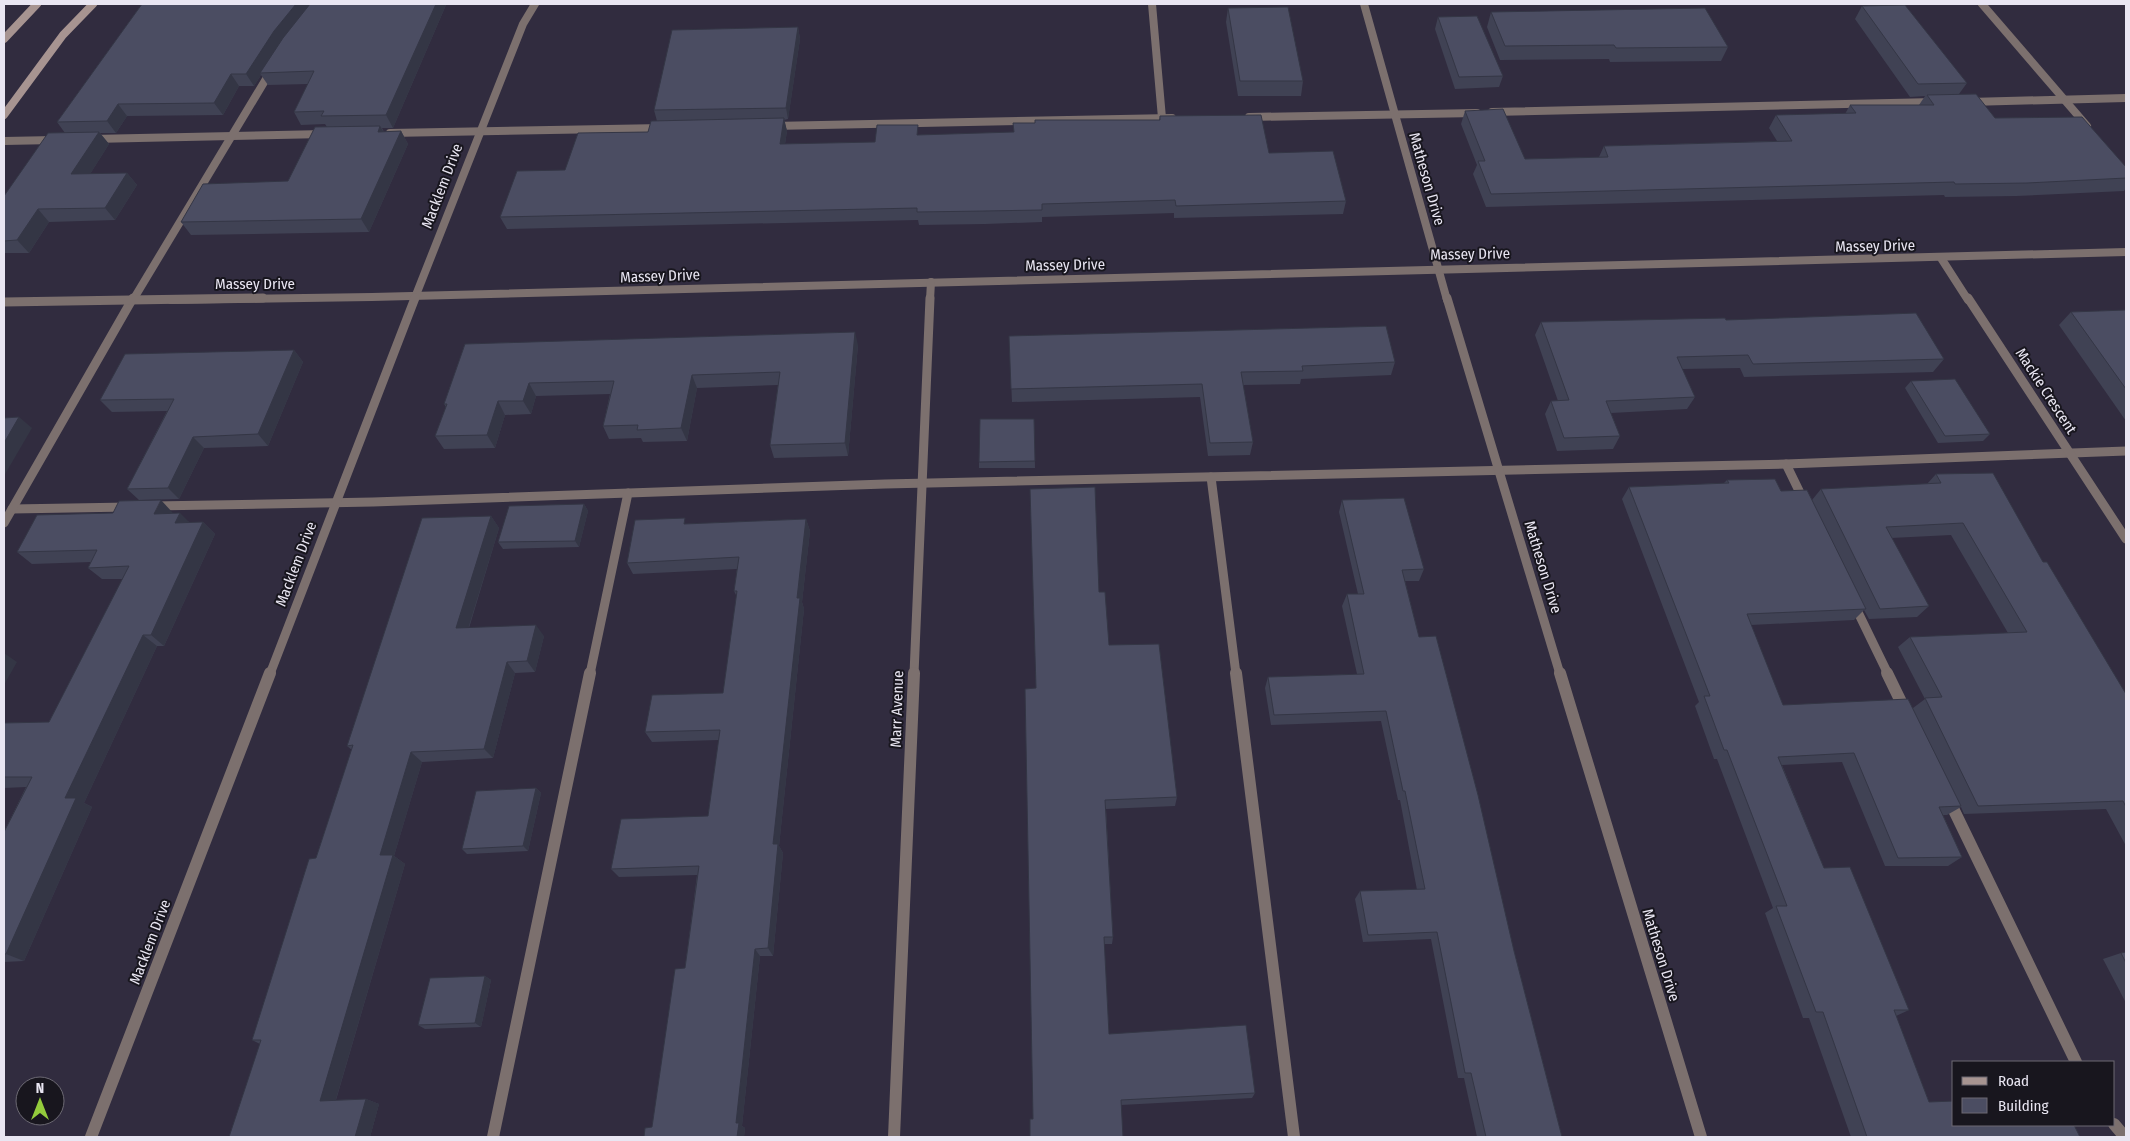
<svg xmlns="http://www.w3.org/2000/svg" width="2130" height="1141" font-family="'Fira Sans Condensed',sans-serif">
<rect width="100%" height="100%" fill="#312c3f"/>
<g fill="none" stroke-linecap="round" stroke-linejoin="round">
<g stroke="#7c706e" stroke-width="8">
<polyline points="1152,4 1162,118"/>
<polyline points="1982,4 2087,126"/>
<polyline points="1969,102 2126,98"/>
<polyline points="1492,112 1935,102"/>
<polyline points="1249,117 1477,113"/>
<polyline points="772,126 1172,118"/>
<polyline points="390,133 663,128"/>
<polyline points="92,139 325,134"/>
<polyline points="4,141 55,140"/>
<polyline points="133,300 272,69"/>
</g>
<g stroke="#7c706e" stroke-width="9">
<polyline points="1786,464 1804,501"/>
<polyline points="1211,477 1236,674"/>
<polyline points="153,506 373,502 885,484 1786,464 2126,451"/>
<polyline points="12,509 129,507"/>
<polyline points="4,523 133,298"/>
<polyline points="1854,604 1888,674"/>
<polyline points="590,674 628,493"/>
</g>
<g stroke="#7c706e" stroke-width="12">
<polyline points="1236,673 1294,1137"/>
<polyline points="1887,673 1905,710"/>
<polyline points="1949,800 2076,1062"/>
<polyline points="2114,1124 2125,1137"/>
<polyline points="493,1137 590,673"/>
</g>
<g stroke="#7c706e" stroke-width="8">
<polyline points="1364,4 1447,300"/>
<polyline points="1941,258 1968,300"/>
<polyline points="171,300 372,297 2126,252"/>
<polyline points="414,300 523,24 535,4"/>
<polyline points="930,300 931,282"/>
</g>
<g stroke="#7c706e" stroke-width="9">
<polyline points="1447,298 1560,674"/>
<polyline points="1968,298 2126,539"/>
<polyline points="4,302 263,298"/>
<polyline points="270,674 415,298"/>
<polyline points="914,674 930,298"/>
</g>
<g stroke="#7c706e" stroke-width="12">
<polyline points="1560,673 1701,1137"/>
<polyline points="91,1137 270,673"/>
<polyline points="894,1137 914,673"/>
</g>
<g stroke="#a79491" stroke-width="8">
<polyline points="4,39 37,4"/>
<polyline points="4,115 63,35 93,4"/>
</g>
</g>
<g fill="#404254" fill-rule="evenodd">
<polygon points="142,4 452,4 451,5 446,5 393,128 382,128 384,132 401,131 408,144 369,232 191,235 181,222 288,181 327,127 325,124 301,125 294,112 308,84 268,85 261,75 254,86 239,86 223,115 127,116 116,133 100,133 109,144 90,174 127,173 137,185 115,220 49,222 29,253 4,253 4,196 65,133 57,122"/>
<polygon points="1862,6 1967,83 1959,94 1995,118 2126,167 2126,188 2124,191 2016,196 1945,197 1944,195 1486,207 1473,174 1477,165 1461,124 1465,111 1525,159 1599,157 1604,146 1777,141 1769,128 1776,115 1845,114 1850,105 1919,105 1925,96 1910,97 1855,19"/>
<polygon points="1228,8 1303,81 1301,96 1238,96 1226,22"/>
<polygon points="1491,12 1728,47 1721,61 1610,62 1609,59 1500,60 1487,27"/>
<polygon points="1438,17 1503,76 1499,87 1455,89 1435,29"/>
<polygon points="798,27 800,39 788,119 784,120 787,131 785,144 875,142 919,135 1014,132 1159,120 1160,116 1269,153 1346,201 1343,214 1174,218 1174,213 1042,217 1042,222 985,224 919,225 918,220 507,229 500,217 565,170 648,132 657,121 654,110"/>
<polygon points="2126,310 2126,421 2059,325 2071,312"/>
<polygon points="1726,320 1944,359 1933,372 1744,377 1740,368 1682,369 1695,397 1687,409 1611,413 1620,436 1613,449 1557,451 1545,414 1551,401 1558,401 1535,335 1541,322"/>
<polygon points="1009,336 1395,362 1391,375 1301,379 1300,384 1243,385 1253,442 1250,455 1208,456 1200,397 1012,402"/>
<polygon points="465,344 858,345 848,456 774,458 770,445 778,385 697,388 687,441 643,442 641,438 609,439 603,426 610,394 536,396 531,414 505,415 495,448 444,449 435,436 446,407 444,404"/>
<polygon points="294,350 303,362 268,446 204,448 179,499 139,500 127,489 167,411 112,412 100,400"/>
<polygon points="1911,381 1990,434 1983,441 1938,443 1905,388"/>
<polygon points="1034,419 1035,468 979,468 979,462"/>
<path d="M1936,474L2043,562L2126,694V846L2106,809L1964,814L1961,807L1947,815H1943L1962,857L1948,866H1885L1842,762L1782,765L1824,868L1909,1010L1896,1016L1929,1102L2080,1137H1851L1809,1018H1803L1765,913L1773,908L1717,759H1714L1695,706L1699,702L1622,499L1629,487L1724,483L1727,480L1781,491L1812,500L1821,489L1927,484ZM1951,535L2008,633L1910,637L1898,647L1925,699L1913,708L1783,705L1751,625L1854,620L1864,610L1869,619L1917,617L1929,606L1891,538Z"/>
<polygon points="1342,500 1424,569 1419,581 1405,581 1419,637 1514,951 1562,1137 1477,1137 1464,1078 1458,1078 1431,939 1363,942 1355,899 1360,891 1417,890 1400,800 1398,800 1381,721 1271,725 1265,688 1268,677 1357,674 1342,606 1347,594 1358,594 1339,512"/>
<polygon points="584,504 588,511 579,547 503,549 498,542"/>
<polygon points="173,513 189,522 203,522 215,534 164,646 157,646 84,803 92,807 24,961 4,962 4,963 4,832 26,787 4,788 4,723 49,722 123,579 102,579 88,568 91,562 32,564 17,552"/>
<polygon points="491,516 499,528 469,628 544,636 535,672 515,673 493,758 422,762 394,856 405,864 336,1100 366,1099 379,1104 370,1137 260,1044 252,1040 316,858 352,750 347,746"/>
<polygon points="806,519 810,531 802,602 804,609 779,846 783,853 773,956 760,956 742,1126 745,1128 744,1137 644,1137 652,1127 685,968 697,875 619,877 611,869 708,816 719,740 652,742 645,732 723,693 737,597 734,591 737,569 633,574 627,563 687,524"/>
<polygon points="1099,592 1109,645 1177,797 1175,806 1106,809 1113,937 1112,944 1104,944 1109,1034 1255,1093 1252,1098 1121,1105 1033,1119 1036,688"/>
<polygon points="536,788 541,793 528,851 467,854 462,849"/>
<polygon points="2126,952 2126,1003 2103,959 2121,953"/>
<polygon points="485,976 491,980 481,1027 425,1029 418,1025"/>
</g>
<g fill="#343645">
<polygon points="296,4 312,4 260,73 261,75 254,86 246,74 274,31"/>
<polygon points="436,4 446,4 446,5 393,128 386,115"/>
<polygon points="798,27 800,39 788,119 786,108"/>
<polygon points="231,74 239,86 223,115 214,103"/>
<polygon points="118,104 127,116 116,133 107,121"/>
<polygon points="784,118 787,131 783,156 780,144"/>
<polygon points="380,126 388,139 378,132"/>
<polygon points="401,131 408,144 369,232 361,219"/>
<polygon points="99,132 109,144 82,187 71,174"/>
<polygon points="127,173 137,185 115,220 105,208"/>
<polygon points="38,209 49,222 29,253 17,240"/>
<polygon points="855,332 858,345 848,456 845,443"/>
<polygon points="294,350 303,362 268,446 258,434"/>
<polygon points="692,375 697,388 687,441 681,428"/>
<polygon points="529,383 536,396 531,414 523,401"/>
<polygon points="498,401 505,415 495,448 487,435"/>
<polygon points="19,417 32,428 4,476 4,443"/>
<polygon points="193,437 204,448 179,499 168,488"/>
<polygon points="161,500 173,513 167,526 154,514"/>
<polygon points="584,504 588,511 579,547 575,541"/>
<polygon points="180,513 192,525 175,523"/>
<polygon points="491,516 499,528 465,639 456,628"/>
<polygon points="806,519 810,531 802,602 804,609 779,846 783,853 773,956 768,948 773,844 797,598"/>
<polygon points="203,522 215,534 164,646 151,635"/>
<polygon points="536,625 544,636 535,672 527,661"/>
<polygon points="143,635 157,646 84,803 92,807 24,961 6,954 65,798"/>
<polygon points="4,653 17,662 4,685"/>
<polygon points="507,662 515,673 493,758 484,749"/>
<polygon points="411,752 422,762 394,856 405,864 334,1106 320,1101 380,855"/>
<polygon points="536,788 541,793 528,851 523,846"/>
<polygon points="755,949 760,956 742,1126 745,1128 744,1137 737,1137 736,1123"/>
<polygon points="485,976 491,980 481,1027 475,1023"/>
<polygon points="366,1099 379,1104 370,1137 355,1137"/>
</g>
<g fill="#4b4d62" stroke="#343645">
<polygon points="142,4 296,4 274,31 246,74 231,74 214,103 118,104 107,121 57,122"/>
<polygon points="310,4 436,4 386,115 321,116 324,111 294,112 314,71 260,73 283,38"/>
<polygon points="1905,5 1967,83 1918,84 1862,6"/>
<polygon points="1288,7 1303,81 1240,81 1228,8"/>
<polygon points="1705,8 1728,47 1616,48 1614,45 1505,46 1491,12"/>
<polygon points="1477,16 1503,76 1459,77 1438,17"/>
<polygon points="798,27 786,108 654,110 672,30"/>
<polygon points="1976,94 1995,118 2082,117 2126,167 2126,178 2027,183 1955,184 1954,182 1491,194 1478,161 1485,161 1465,111 1503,109 1525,159 1608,157 1604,146 1792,141 1776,115 1856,113 1850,105 1934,105 1927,95"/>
<polygon points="1261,115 1269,153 1333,151 1346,201 1176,206 1175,200 1042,204 1042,210 984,211 917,212 917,208 500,217 517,171 565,170 578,133 648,132 651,121 784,118 780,144 875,142 877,125 918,125 917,135 1014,132 1013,123 1035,123 1035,120 1160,120 1160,116"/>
<polygon points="380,126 378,132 401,131 361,219 181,222 203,184 288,181 315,127"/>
<polygon points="99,132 71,174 127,173 105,208 38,209 17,240 4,241 4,196 48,133"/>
<polygon points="2126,310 2126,389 2071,312"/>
<polygon points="1916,313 1944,359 1753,364 1748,355 1677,357 1695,397 1606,401 1620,436 1564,438 1551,401 1569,400 1541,322 1725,318 1726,320"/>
<polygon points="1386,326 1395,362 1302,366 1303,371 1241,372 1253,442 1210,443 1202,384 1011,389 1009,336"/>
<polygon points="855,332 845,443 770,445 780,372 692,375 681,428 637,430 638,425 603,426 614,381 529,383 523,401 498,401 487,435 435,436 447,404 444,404 465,344"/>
<polygon points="294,350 258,434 193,437 168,488 127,489 174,399 100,400 125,354"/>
<polygon points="1955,379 1990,434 1945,436 1911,381"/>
<polygon points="19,417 4,443 4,418"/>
<polygon points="980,419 1034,419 1035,461 979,462"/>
<polygon points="1993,473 2043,562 2047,562 2126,694 2126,807 2123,801 1978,806 1925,698 1942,697 1910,637 2027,632 1963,523 1886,527 1929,606 1880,609 1821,489 1941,483 1936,474"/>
<polygon points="1775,479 1781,491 1807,490 1866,609 1747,614 1783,705 1908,699 1961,806 1939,807 1962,857 1898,858 1854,753 1778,757 1824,868 1850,867 1909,1010 1894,1010 1929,1102 1954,1101 1954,1125 2074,1125 2080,1137 1867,1137 1823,1012 1816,1012 1776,906 1787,906 1727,750 1724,750 1704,696 1710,696 1629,487 1729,483 1727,480"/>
<polygon points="1095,487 1099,592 1105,592 1109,645 1159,644 1177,797 1105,800 1113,937 1104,937 1109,1034 1246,1025 1255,1093 1121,1100 1123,1137 1030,1137 1030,1119 1033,1119 1025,689 1036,688 1030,489"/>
<polygon points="1404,498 1424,569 1402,570 1419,637 1436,636 1478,795 1514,951 1562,1137 1486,1137 1471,1073 1465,1073 1437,932 1368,935 1360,891 1425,889 1405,791 1403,791 1386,711 1274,715 1268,677 1364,674 1347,594 1364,594 1342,500"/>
<polygon points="161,500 154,514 180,513 175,523 203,522 151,635 143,635 65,798 76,798 6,954 4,954 4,832 32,777 4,777 4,723 49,722 129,566 88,568 97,550 17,552 37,515 113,513 119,501"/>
<polygon points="584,504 575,541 498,542 509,506"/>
<polygon points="491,516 456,628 536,625 527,661 507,662 484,749 411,752 380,855 393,855 320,1101 366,1099 355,1137 229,1137 261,1040 252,1040 309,859 316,858 353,745 347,746 422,518"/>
<polygon points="685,518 684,524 806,519 797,598 800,598 773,844 778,844 768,948 755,949 736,1123 739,1123 737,1137 644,1137 645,1128 652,1127 675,969 685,968 699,866 611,869 621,819 708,816 720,730 645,732 652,695 723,693 737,591 734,591 739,557 627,563 635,520"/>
<polygon points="536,788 523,846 462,849 476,791"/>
<polygon points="2126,952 2126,963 2121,953"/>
<polygon points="485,976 475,1023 418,1025 430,978"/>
</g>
<g text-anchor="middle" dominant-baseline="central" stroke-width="4" stroke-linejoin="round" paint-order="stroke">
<g font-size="15" fill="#e9e6f2" stroke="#18161e">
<text transform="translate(1427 179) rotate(74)">Matheson Drive</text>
<text transform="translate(442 186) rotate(-69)">Macklem Drive</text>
<text transform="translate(1875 246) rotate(-1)">Massey Drive</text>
<text transform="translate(1470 254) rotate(-1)">Massey Drive</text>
<text transform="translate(1065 265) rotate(-1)">Massey Drive</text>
<text transform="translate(660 276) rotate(-2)">Massey Drive</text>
<text x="255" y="284">Massey Drive</text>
<text transform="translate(2046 391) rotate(57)">Mackie Crescent</text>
<text transform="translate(296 564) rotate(-69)">Macklem Drive</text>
<text transform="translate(1543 567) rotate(73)">Matheson Drive</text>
<text transform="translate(897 709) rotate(-88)">Marr Avenue</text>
<text transform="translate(150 942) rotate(-69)">Macklem Drive</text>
<text transform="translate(1661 955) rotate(73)">Matheson Drive</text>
</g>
</g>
<rect width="2130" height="1141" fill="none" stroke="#e9e6f2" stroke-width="10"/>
<rect x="1952" y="1061" width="162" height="65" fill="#18161e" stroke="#6c6973"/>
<rect x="1962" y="1077" width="25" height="8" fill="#a79491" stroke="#6c6973"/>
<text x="1998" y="1086" font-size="15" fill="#e9e6f2">Road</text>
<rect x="1962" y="1098" width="25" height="15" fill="#4b4d62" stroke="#6c6973"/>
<text x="1998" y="1111" font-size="15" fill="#e9e6f2">Building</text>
<g transform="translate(40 1101)"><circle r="24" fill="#18161e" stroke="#6c6973"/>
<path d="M0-4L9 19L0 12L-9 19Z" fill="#94cc3c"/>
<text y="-8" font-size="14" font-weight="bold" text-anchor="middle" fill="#e9e6f2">N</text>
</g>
</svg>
